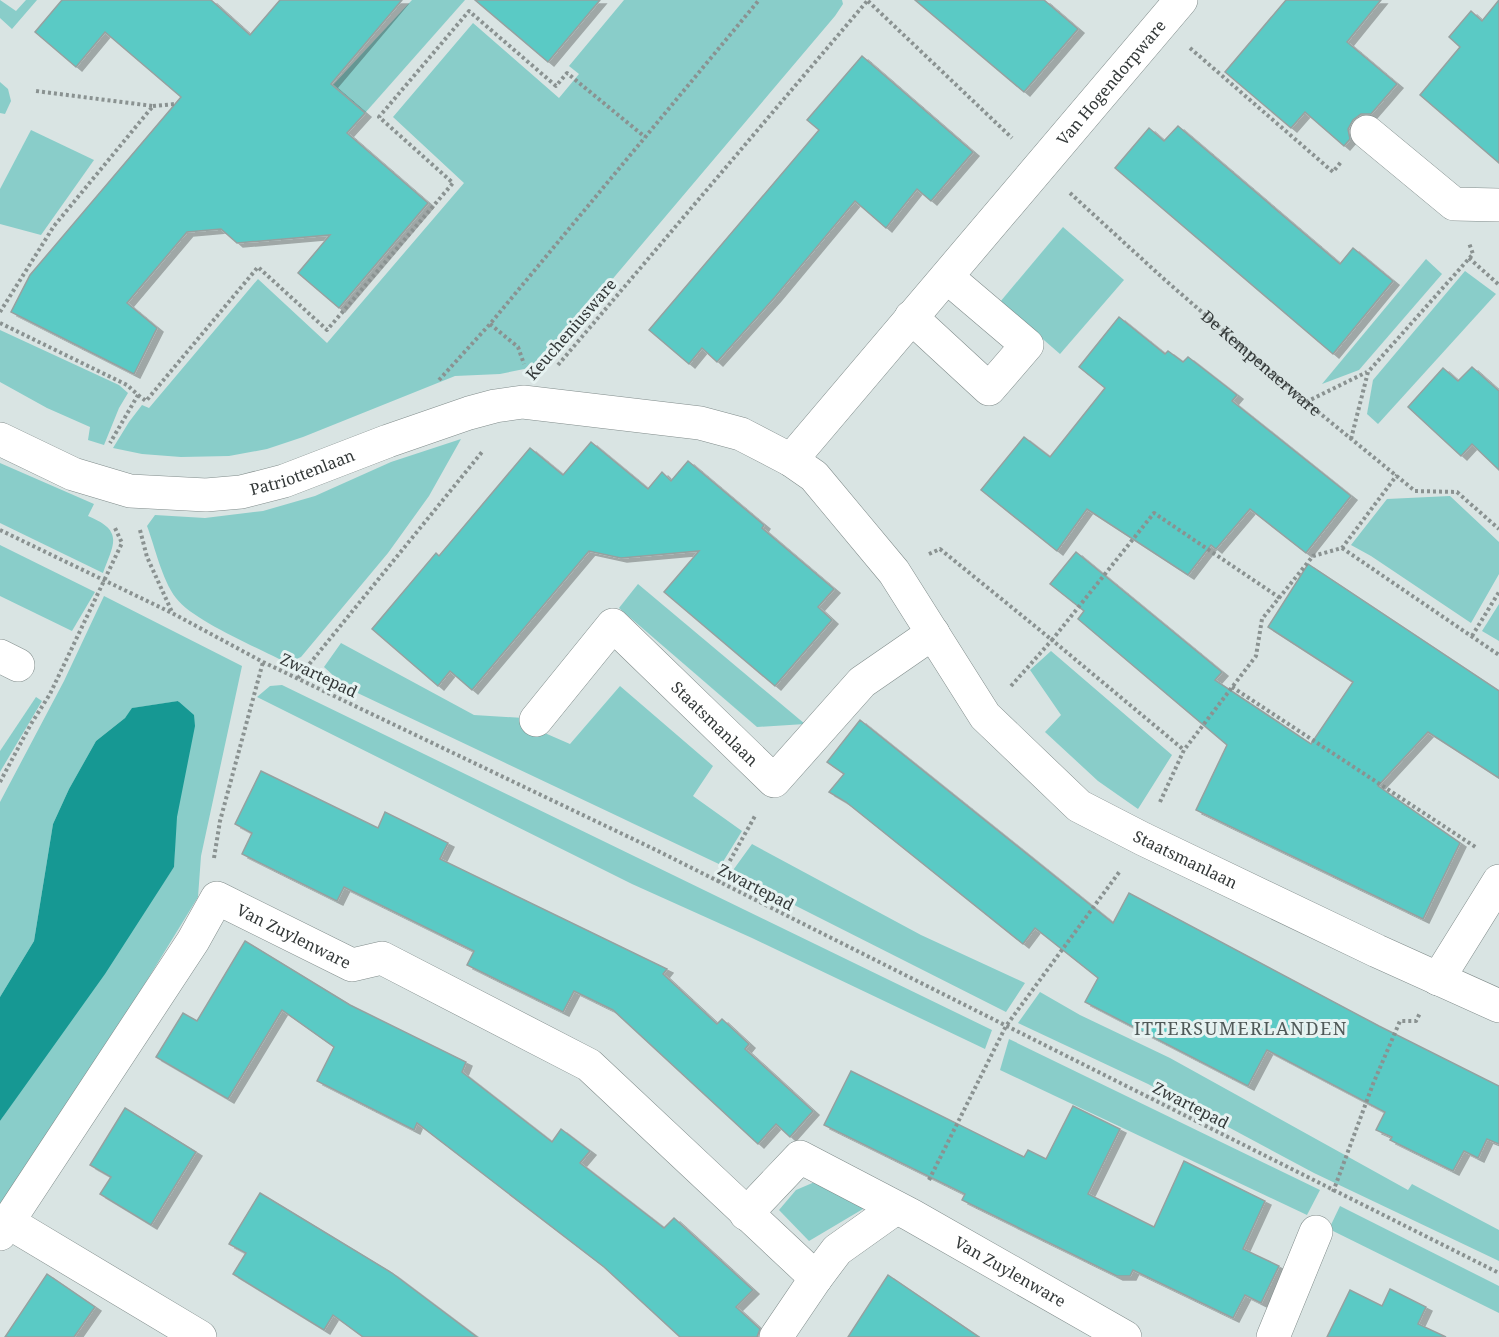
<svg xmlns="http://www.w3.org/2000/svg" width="1499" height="1337" font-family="'Noto Serif',serif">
<defs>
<filter id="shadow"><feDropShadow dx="6" dy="4" stdDeviation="0" flood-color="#0004"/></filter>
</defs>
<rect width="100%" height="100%" fill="#d9e4e3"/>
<g fill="#89cdc9">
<polygon points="0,0 16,11 26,0 37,0 12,29 0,18"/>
<polygon points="412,0 465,0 365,113 333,85"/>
<polygon points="624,0 842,0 843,4 835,16 539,366 500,374 455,376 303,437 267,449 229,456 181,457 142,454 113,448 129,422 142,405 149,408 258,279 327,343 464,183 393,117 473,23 559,98 579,74 569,66"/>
<polygon points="0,82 8,89 11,101 5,114 0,113"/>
<polygon points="31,130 94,160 41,235 0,224 0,189"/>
<polygon points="1063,227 1124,280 1060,354 1000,302"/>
<polygon points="1426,259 1442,274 1359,370 1322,384"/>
<polygon points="1465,271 1496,294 1378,424 1367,414 1373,380"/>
<polygon points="0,330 119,385 128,393 119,408 104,445 88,440 90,427 47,408 0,382"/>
<path d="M461,439L429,496L388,553L301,657L287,663C259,648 193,621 176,598C162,580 155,547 147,526L155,515L205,518L263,511L315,496L391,462Z"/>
<path d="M0,463L94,504L88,516C124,531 114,543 103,573L0,523Z"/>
<polygon points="1450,496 1499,542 1499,574 1471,623 1371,556 1351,545 1387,499"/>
<polygon points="0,545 95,592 72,631 0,596"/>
<polygon points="638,584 805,724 757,727 619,608"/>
<polygon points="104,596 242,666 201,856 198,897 34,1165 0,1207 0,1121 174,867 179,701 133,708 125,718 96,741 69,789 53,824 34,941 0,997 0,802 64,681"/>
<polygon points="1499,604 1499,641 1482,631"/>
<polygon points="341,643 474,715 524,718 547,734 570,744 620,686 713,766 693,796 742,831 721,865 347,688 324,667"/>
<polygon points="1051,651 1172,755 1138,809 1098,781 1045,732 1061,715 1030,670"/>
<polygon points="282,685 992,1030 985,1049 752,938 632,884 257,697 270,686"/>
<polygon points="36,697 42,701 0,772 0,751"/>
<polygon points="752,844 921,935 1025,983 1006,1012 731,873"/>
<polygon points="1040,992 1080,1015 1170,1058 1408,1190 1412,1184 1499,1230 1499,1261 1314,1173 1148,1084 1018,1023"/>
<polygon points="1009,1039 1320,1190 1307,1215 1000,1070"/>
<polygon points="817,1181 868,1206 809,1241 779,1210 796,1190"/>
<polygon points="1340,1206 1499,1286 1499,1313 1329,1229"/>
</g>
<polygon fill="#169893" points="178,701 194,715 195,726 177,817 174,867 105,974 0,1121 0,997 34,941 53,824 69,789 96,741 125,718 132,708"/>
<g fill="#5acac5" stroke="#96a1a0" stroke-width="1.5" filter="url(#shadow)">
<polygon points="62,0 211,0 250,35 280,0 402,0 331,84 365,113 347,133 428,203 339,308 298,273 330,235 237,243 221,229 187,232 127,303 157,328 134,374 11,312 30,275 181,97 105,32 76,67 35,32"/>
<polygon points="475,0 600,0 548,62"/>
<polygon points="915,0 1044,0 1078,29 1024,92"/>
<polygon points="1286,0 1381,0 1347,42 1397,84 1371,114 1361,114 1353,120 1348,129 1350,139 1344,146 1305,112 1291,128 1225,72"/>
<polygon points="1499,0 1499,163 1420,95 1460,47 1449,37 1471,11 1482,21"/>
<polygon points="862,56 973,152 931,201 917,189 886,228 855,201 775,297 717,362 702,348 689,364 649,330 819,130 807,120"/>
<polygon points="1178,126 1340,264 1353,248 1393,281 1333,354 1115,168 1149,128 1164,141"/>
<polygon points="1119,317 1165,354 1168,351 1183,362 1188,357 1237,395 1232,401 1351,496 1306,553 1250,509 1216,549 1211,545 1188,575 1087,509 1057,551 981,490 1024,437 1050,457 1105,388 1079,367"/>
<polygon points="1472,367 1499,391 1499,470 1472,444 1461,456 1408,407 1443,368 1458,381"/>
<polygon points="591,442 648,489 662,472 671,481 688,461 764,525 762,528 834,589 818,607 832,620 775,686 664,592 699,551 621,558 589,551 472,690 450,671 438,686 372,629 436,553 439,556 530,448 563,475"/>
<polygon points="1076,552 1222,672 1215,680 1311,744 1353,682 1268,627 1308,564 1499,691 1499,778 1428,732 1378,786 1460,843 1423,919 1196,810 1227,745 1078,619 1084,611 1050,584"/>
<polygon points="860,720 1113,923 1129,893 1379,1026 1499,1086 1499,1144 1487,1139 1478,1158 1464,1151 1453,1171 1390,1140 1392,1137 1376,1130 1385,1112 1267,1050 1248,1086 1085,1002 1098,978 1035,928 1023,944 846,802 829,792 844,774 827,762"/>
<polygon points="261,771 378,828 385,812 448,843 440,859 667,969 663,974 717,1024 722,1019 749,1044 745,1049 813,1111 790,1137 776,1124 758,1144 613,1010 574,991 563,1012 467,965 474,951 344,887 337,901 242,854 252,833 235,824"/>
<polygon points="245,941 350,1005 466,1062 462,1072 552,1142 561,1129 590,1151 580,1163 664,1228 674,1218 753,1290 736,1307 760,1329 757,1337 680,1337 604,1267 417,1123 414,1130 317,1081 334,1047 282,1010 228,1099 156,1057 183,1013 197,1021"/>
<polygon points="851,1071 1024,1157 1028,1150 1046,1159 1073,1106 1120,1129 1088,1194 1154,1227 1184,1161 1265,1201 1243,1249 1279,1266 1261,1303 1245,1295 1233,1318 1133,1270 1130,1276 1117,1276 962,1200 965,1194 824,1125"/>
<polygon points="125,1108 196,1152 151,1225 100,1194 111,1177 90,1165"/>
<polygon points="260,1193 392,1273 477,1337 363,1337 333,1315 324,1330 233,1274 246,1253 229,1244"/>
<polygon points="47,1274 95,1307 74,1337 5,1337"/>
<polygon points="888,1275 979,1337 848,1337"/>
<polygon points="1390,1289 1426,1307 1418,1324 1446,1337 1327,1337 1350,1290 1382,1306"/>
</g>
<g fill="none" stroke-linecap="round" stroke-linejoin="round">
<defs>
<g id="minor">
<polyline points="1367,132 1454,204 1499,205"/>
<polyline points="911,317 989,389 1027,345 947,277"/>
<path id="s2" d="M0,439L73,474L130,491L206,495L241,492L284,481L388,441L469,413L495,406L523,402L700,423L741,434L791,460L814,476L894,572L985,716L1079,806L1143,839L1377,951L1499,1006"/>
<path id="s3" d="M791,460L1181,0"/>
<polyline points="0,656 18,665"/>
<path id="s4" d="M536,720L613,625L774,781L862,682L933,633"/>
<polyline points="1438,979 1499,881"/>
<path id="s5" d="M746,1214L800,1157L911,1215L1125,1337"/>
<polyline points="8,1222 200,1337"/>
<path id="s6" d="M0,1234L193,941L217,898L352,965L382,958L589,1065L816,1278L837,1250L896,1208"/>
<polyline points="776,1337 816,1278"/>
<polyline points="1273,1337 1316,1232"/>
</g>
</defs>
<use href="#minor" stroke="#818c8b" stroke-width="34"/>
<g stroke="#8a9291" stroke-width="4" stroke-dasharray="3 3" stroke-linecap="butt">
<polyline points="868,1 1012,138"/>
<polyline points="1190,48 1333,172 1341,162"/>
<polyline points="153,106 175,104"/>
<path id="s1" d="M1070,193L1165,280L1306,402L1415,491L1457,492L1499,529"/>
<polyline points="1469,258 1499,285"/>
<polyline points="0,312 54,226 153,106 36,91"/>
<polyline points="0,323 127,385 138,395 110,443"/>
<polyline points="490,324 518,347 524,364"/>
<polyline points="558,365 868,0"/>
<polyline points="439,380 490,324 759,0"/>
<polyline points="138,395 146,401 258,267 327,330 453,183 379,117 469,11 556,86 567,73 645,137"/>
<polyline points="1306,402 1367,372"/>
<polyline points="1351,439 1368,372 1473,254 1469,243"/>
<polyline points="0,530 172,613 263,662 656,850 1499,1273"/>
<polyline points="140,530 147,557 172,612"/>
<polyline points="1342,548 1499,655"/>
<polyline points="929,554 940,549 1052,640 1154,513 1280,598"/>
<polyline points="1472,636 1499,592"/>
<polyline points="298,678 482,452"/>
<polyline points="1011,686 1052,640 1184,750"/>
<polyline points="1232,687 1477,848"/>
<polyline points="0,782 31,724 50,694 122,543 115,528"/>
<polyline points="1160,802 1184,750 1256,656 1262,619 1313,556 1342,548 1397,475"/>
<polyline points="214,858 220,821 263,662"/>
<polyline points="718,882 755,816"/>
<polyline points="929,1180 1006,1026 1120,871"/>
<polyline points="1333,1192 1373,1084 1400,1021 1416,1021 1420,1013"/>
</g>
<use href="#minor" stroke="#fff" stroke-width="33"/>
</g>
<g text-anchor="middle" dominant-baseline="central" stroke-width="6" stroke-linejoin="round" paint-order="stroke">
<g font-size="16" fill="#333838" stroke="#e6f2f1">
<text stroke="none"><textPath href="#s3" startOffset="495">Van Hogendorpware</textPath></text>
<text transform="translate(571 329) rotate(-49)">Keucheniusware</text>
<text stroke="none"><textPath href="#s1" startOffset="256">De Kempenaerware</textPath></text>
<text stroke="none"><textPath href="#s2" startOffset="316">Patriottenlaan</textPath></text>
<text transform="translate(319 675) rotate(25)">Zwartepad</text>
<text stroke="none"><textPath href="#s4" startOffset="264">Staatsmanlaan</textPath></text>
<text stroke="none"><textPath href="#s2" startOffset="1398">Staatsmanlaan</textPath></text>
<text transform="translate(756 887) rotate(27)">Zwartepad</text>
<text stroke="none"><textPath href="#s6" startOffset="486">Van Zuylenware</textPath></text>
<text transform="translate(1191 1105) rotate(27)">Zwartepad</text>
<text stroke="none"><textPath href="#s5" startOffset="318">Van Zuylenware</textPath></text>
</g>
<g font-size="18" letter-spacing="1.5" fill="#4f5958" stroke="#e6f2f1">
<text x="1241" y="1028">ITTERSUMERLANDEN</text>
</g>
</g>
</svg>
